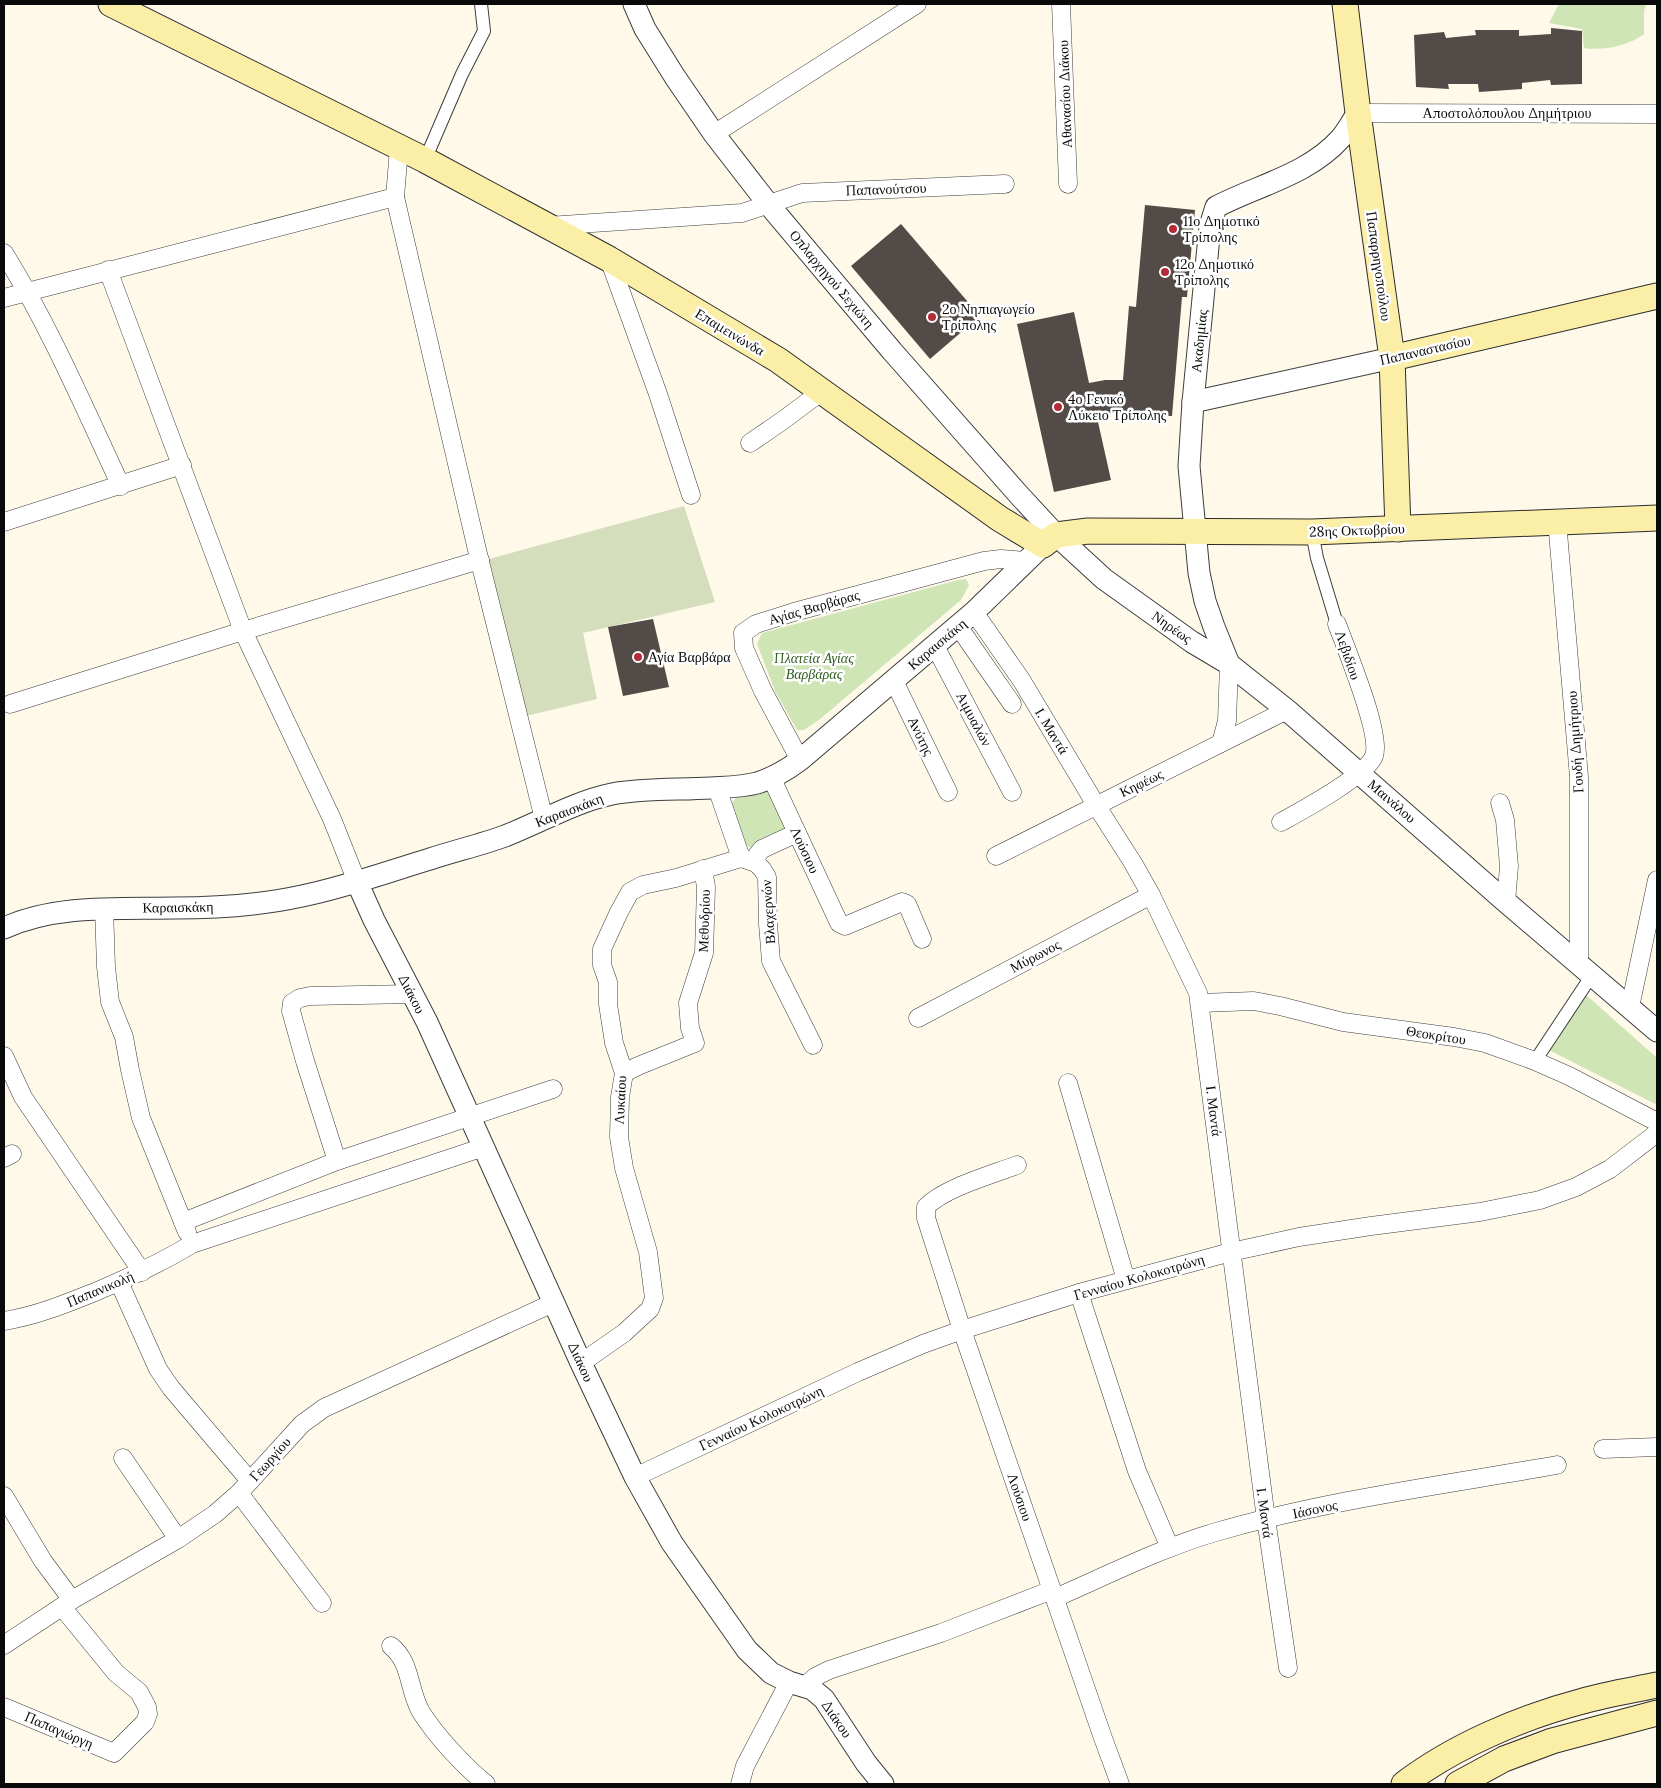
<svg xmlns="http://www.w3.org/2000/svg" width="1661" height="1788" font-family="Lora,serif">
<rect width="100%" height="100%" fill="#fef9e9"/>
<g fill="#d0e5b5">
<path d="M1559,4H1646L1644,12V34C1628,46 1603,51 1584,48L1582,29L1549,23Z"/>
<polygon points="966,579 969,585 961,600 819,720 804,730 797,730 775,691 757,644 762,633 958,580"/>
<polygon points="762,789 770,789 787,830 752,848 747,846 732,816 730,805 736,798"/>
<polygon points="1585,994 1657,1058 1657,1105 1547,1049"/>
</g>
<polygon fill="#d4ddbc" points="684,506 715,602 583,633 597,699 526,716 489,559"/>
<g fill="#524b47">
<polygon points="1551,28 1582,31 1582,84 1551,85 1550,80 1522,83 1522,89 1479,92 1478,84 1448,84 1449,89 1416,87 1414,35 1444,32 1446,38 1476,35 1475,30 1519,30 1519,36 1551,34"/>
<polygon points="1145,205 1195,210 1187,297 1182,297 1172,416 1096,413 1111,480 1054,492 1017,324 1074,312 1089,383 1105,380 1123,380 1129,306 1136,307"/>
<polygon points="901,224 980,316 930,359 851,266"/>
<polygon points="653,619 669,687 623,696 608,627"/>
</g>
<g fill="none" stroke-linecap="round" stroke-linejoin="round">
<defs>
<g id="pedestrian">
<polyline points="425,160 462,74 484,31 481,4"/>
<polyline points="1312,532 1317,558 1337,624"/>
<polyline points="1535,1061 1592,975"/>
</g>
<g id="minor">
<polyline points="1061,4 1068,184"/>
<polyline points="1358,113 1657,114"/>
<polyline points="714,134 917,4"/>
<polyline points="399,149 395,197 478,554 544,819"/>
<polyline points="548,226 742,213 802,193 1005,184"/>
<path d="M4,253C50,327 84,407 121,486"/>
<polyline points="609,259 658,394 691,495"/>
<polyline points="108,270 243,631 332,819 357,882"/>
<polyline points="4,298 395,197"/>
<polyline points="750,443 782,421 821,392"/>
<polyline points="1557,521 1579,777 1579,964"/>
<polyline points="4,522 182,465"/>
<polyline points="974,612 1022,681 1096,805 1133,863 1151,895 1198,993 1266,1519 1288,1668"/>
<polyline points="958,626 1012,704"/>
<polyline points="935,646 1012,792"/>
<polyline points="894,681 948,792"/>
<polyline points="10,704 243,631 480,560"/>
<polyline points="1221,743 1227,721 1229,664"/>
<polyline points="800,760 763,691 744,648 743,633 756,624 794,612 984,561 1001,559 1026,561"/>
<polyline points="771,777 839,923 845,926 902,902 907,904 922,939"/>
<polyline points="717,788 741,858 756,863 762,869 767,877 768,924 771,961 813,1045"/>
<polyline points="1500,803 1505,820 1509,866 1506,902"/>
<path d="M1281,822C1301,811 1366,776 1374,756C1382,734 1346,649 1337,624"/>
<polyline points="996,856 1287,710"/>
<polyline points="756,863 757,855 762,849 797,833"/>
<polyline points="104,908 106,967 110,1002 124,1037 130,1070 141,1118 187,1232"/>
<polyline points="1200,1003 1254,1001 1280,1006 1343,1022 1454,1037 1485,1043 1535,1061 1569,1076 1657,1122"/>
<polyline points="1630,1007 1657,880"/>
<polyline points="918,1018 1151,895"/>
<polyline points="4,1056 23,1097 142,1272"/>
<polyline points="624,1073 638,1066 695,1043 690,1028 688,1003 704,953 706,887 703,869"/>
<polyline points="1068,1083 1126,1280"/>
<polyline points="4,1158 12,1154"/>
<polyline points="337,1161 305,1061 291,1011 292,1003 300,998 310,996 412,994"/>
<path d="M1017,1165C991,1175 944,1188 926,1207V1218L962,1330L1103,1738L1120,1784"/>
<polyline points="183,1222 337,1161 553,1089"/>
<polyline points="119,1282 158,1369 171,1388 250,1481"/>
<polyline points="1079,1293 1137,1471 1170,1548"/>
<path d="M4,1321C36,1316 65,1304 95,1292C128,1278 161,1263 192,1244L484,1147"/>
<polyline points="581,1363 624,1333 650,1309 654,1298 648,1252 624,1168 619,1137 620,1097 624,1073 614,1043 608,1004 608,982 602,965 602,949 619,912 630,892 643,885 676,878 741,858"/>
<polyline points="1603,1449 1657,1447"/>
<polyline points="123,1458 178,1539"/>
<polyline points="635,1477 858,1372 923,1344 962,1330 1079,1293 1231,1252 1299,1237 1371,1226 1480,1212 1540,1200 1576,1187 1610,1169 1657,1133"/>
<polyline points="239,1493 322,1603"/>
<polyline points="4,1496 43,1561 72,1600"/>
<path d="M1055,1598C1108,1575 1161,1548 1216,1532C1327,1500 1443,1485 1557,1465"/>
<polyline points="4,1645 72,1600 178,1539 215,1514 239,1493 302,1424 324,1408 553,1303"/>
<path d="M391,1646C412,1663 408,1690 421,1712C436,1736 465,1767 486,1784"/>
<polyline points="804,1687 815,1677 829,1670 941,1633 1052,1590"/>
<polyline points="4,1707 114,1753 145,1722 148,1714 147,1707 139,1692 116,1673 62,1607"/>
<polyline points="740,1784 745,1766 789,1682"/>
</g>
<g id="tertiary">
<polyline points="634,4 645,29 675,77 714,134 769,205 892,351 1019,495 1056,535 1104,579 1192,642 1229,664"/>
<path d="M1358,113C1352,121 1347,131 1341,138C1308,175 1258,185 1216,207L1210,226L1193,402L1189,466L1199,573L1205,601L1214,627L1229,664L1287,710L1506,902L1657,1031"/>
<polyline points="1193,402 1392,358"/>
<polyline points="357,882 374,920 427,1022 581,1363 635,1477 672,1543 747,1650 771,1673 789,1682 812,1689 824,1699 866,1763 883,1784"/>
<path d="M4,928C57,904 119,909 175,908C218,908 261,905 302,896C346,887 387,872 430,859C454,851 480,845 505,836C541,822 574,802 612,794C645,788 678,790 711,788C727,787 742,787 757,783C773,778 787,770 800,760L974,612L1043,545"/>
</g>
<g id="secondary">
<polyline points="111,4 425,160 609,259 778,360 1000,519 1043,545 1056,535 1088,531 1312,532 1657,518"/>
<polyline points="1345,4 1358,113 1392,358 1398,529"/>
<polyline points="1392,358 1657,296"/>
<path d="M1404,1784C1454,1746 1522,1717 1583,1701C1607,1694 1633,1690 1657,1685"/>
<polyline points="1458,1784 1504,1759 1552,1741 1657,1713"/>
</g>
</defs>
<use href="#pedestrian" stroke="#3d3d3d" stroke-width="14"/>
<use href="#minor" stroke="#3d3d3d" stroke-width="19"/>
<use href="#tertiary" stroke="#3d3d3d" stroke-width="23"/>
<use href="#secondary" stroke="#2c2c2c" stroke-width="27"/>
<use href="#pedestrian" stroke="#fff" stroke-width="12"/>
<use href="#minor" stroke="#fff" stroke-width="18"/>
<use href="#tertiary" stroke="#fff" stroke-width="21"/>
<use href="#secondary" stroke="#fbeea7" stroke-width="25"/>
</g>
<g fill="#b22b37" stroke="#fff" stroke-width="2">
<circle cx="1173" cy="229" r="5"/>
<circle cx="1165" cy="272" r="5"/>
<circle cx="932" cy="317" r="5"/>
<circle cx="1058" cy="407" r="5"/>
<circle cx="638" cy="657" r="5"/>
</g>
<g text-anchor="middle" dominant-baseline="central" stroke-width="5" stroke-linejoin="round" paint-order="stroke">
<g font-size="14" fill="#0a0a0a" stroke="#fff">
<text transform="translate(1065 94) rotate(-92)">Αθανασίου Διάκου</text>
<text x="1507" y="113">Αποστολόπουλου Δημήτριου</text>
<text transform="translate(886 189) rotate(-2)">Παπανούτσου</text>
<text transform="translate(1379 266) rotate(82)">Παπαρρηγοπούλου</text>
<text transform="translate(832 279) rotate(50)">Οπλαρχηγού Σεχιώτη</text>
<text transform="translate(730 332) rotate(31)">Επαμεινώνδα</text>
<text transform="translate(1199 341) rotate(-84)">Ακαδημίας</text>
<text transform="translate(1425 350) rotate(-13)">Παπαναστασίου</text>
<text transform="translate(1357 530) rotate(-2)">28ης Οκτωβρίου</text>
<text transform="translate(814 607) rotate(-16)">Αγίας Βαρβάρας</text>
<text transform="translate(1172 627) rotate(35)">Νηρέως</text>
<text transform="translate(937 644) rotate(-40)">Καραισκάκη</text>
<text transform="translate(1348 655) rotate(71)">Λεβιδίου</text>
<text transform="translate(974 719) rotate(62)">Αιμυαλών</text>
<text transform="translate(1052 731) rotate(59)">Ι. Μαντά</text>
<text transform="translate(921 736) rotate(64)">Ανύτης</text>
<text transform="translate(1575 742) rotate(-94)">Γουδή Δημήτριου</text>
<text transform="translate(1141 783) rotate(-26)">Κηφέως</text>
<text transform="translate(1392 801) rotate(41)">Μαινάλου</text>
<text transform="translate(569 810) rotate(-21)">Καραισκάκη</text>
<text transform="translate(805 850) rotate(65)">Λούσιου</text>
<text transform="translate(178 907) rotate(-1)">Καραισκάκη</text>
<text transform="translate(768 912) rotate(-94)">Βλαχερνών</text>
<text transform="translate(704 921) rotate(-88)">Μεθυδρίου</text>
<text transform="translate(1035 956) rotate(-28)">Μύρωνος</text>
<text transform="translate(412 994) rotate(63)">Διάκου</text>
<text transform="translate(1436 1035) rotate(9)">Θεοκρίτου</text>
<text transform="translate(620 1100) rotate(-87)">Λυκαίου</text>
<text transform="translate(1214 1111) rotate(83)">Ι. Μαντά</text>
<text transform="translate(1139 1277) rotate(-16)">Γενναίου Κολοκοτρώνη</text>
<text transform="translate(100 1289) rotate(-23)">Παπανικολή</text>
<text transform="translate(581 1362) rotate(65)">Διάκου</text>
<text transform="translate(761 1418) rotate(-25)">Γενναίου Κολοκοτρώνη</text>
<text transform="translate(270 1459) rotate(-48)">Γεωργίου</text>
<text transform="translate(1020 1497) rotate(71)">Λούσιου</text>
<text transform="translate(1315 1509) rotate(-12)">Ιάσονος</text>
<text transform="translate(1265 1513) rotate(82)">Ι. Μαντά</text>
<text transform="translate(837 1719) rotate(55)">Διάκου</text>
<text transform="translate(59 1730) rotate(23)">Παπαγιώργη</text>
</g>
<g font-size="14" fill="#0a0a0a" stroke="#fff" text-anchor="start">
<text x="1183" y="221">11ο Δημοτικό<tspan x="1183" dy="16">Τρίπολης</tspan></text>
<text x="1175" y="264">12ο Δημοτικό<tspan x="1175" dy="16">Τρίπολης</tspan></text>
<text x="942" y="309">2ο Νηπιαγωγείο<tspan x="942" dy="16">Τρίπολης</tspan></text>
<text x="1068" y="399">4ο Γενικό<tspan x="1068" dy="16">Λύκειο Τρίπολης</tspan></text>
<text x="648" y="657">Αγία Βαρβάρα</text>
</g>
<g font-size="14" font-style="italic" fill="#2f5d1f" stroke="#fff">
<text x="814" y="658">Πλατεία Αγίας<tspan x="814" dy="16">Βαρβάρας</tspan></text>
</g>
</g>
<rect width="1661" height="1788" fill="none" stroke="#0a0a0a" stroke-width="10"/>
</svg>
